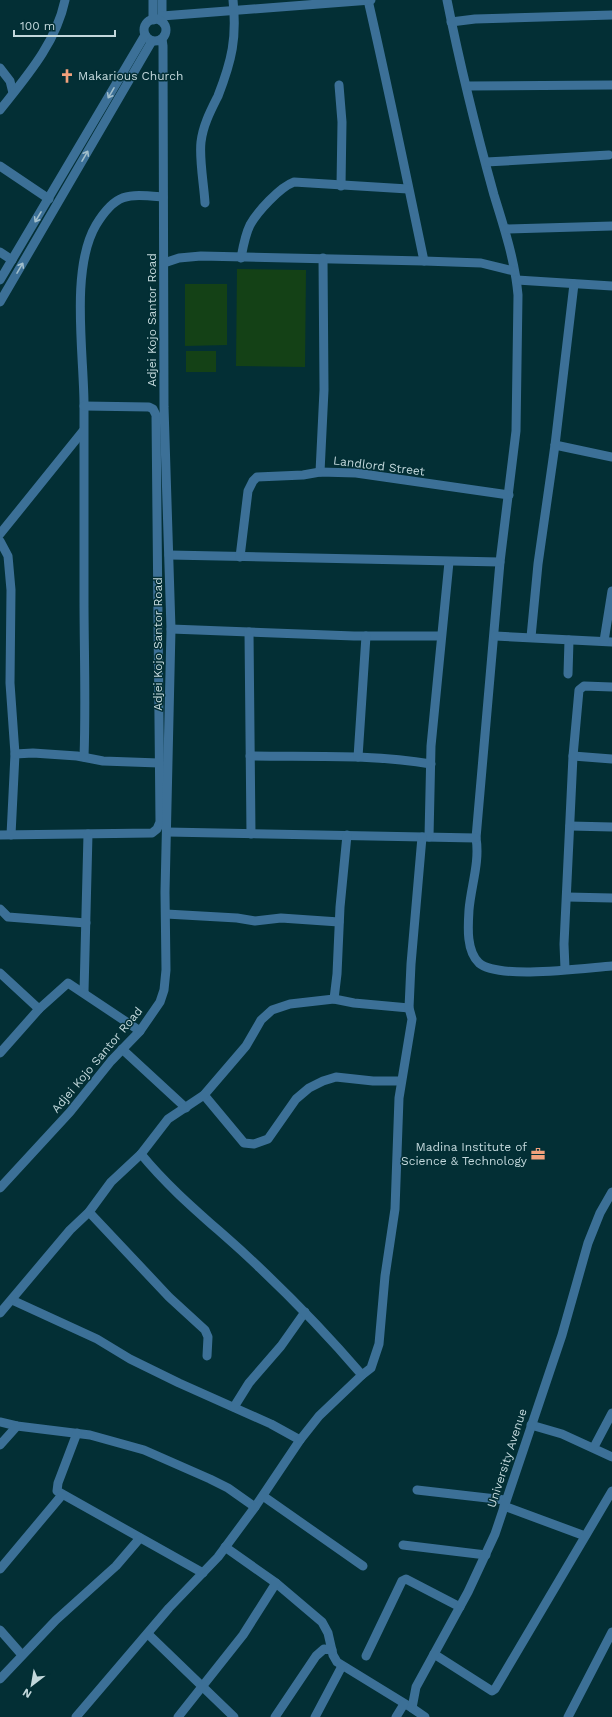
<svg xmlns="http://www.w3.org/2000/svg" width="612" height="1717" font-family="'Work Sans',sans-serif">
<rect width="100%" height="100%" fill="#032f35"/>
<g fill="#144116">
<polygon points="237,269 306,270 305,367 236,366"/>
<polygon points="185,284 227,284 227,345 185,346"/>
<rect x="186" y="351" width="30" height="21"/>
</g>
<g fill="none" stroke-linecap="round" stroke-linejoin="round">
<g stroke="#3c7097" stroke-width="9">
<polyline points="162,0 162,21"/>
<path d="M368,0C388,87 406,174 424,261"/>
<path d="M447,0C460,65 476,130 494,195C504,227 515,261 518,295L516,431L500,562L476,838C480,862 471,886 469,910C468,926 466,951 479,963C499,980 585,968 612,966"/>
<polyline points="162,16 371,0"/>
<circle cx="155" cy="30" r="11"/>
<polyline points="153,20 153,0"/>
<polyline points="451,22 475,19 612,15"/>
<polyline points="0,68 10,81 13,93"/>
<polyline points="339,85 342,122 341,186"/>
<polyline points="467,86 612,85"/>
<path d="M0,110C27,76 56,43 65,0"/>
<polyline points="486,162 609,155"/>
<polyline points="0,166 49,199"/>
<path d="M205,203C204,185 199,159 201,142C203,125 211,110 218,96C232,60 237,38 233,0"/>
<polyline points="505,229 612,226"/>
<polyline points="0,252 12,260"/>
<path d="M241,258C243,247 245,235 250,225C257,212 280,187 294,182L408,189"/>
<polyline points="164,263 179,258 201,256 424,261 481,263 514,271"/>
<polyline points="0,280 145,35"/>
<polyline points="517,280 612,286"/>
<polyline points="0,302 152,41"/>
<polyline points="555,445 612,457"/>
<polyline points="320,472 324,390 323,258"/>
<polyline points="0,534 83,431"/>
<polyline points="0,541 8,556 11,590 10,683 15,754 11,835"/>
<polyline points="169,555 500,562"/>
<polyline points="240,557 248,491 253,481 257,477 303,475 320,472 356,473 509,495"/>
<polyline points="171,629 354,636 441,636"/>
<polyline points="249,632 251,834"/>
<polyline points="495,636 612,642"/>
<polyline points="531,637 538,564 555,445 574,284"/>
<polyline points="604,641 612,591"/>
<polyline points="568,674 569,640"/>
<polyline points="15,754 33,753 77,756 103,761 159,763"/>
<path d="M250,756C310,757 372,754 431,764"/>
<polyline points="573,756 612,759"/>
<path d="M84,757C86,704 84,650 84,597C84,533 84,469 84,405C84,355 70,269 96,225C116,192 128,194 163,197"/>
<polyline points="358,757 366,636"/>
<polyline points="570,826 612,827"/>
<polyline points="167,832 476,838"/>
<polyline points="0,835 152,833 157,829 160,822 156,415 153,409 149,407 84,406"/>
<polyline points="429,837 431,746 449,562"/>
<polyline points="567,897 612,898"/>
<polyline points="0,909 8,917 86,923"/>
<polyline points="166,914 237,918 255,921 281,918 339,922"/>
<polyline points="565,969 564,944 573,756 579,690 584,686 612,687"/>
<polyline points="0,973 39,1009"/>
<polyline points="84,992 88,834"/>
<polyline points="334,999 354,1003 409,1008"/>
<polyline points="122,1049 186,1108"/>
<polyline points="0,1053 39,1009 68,983 140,1031"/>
<polyline points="204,1095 244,1143 254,1144 268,1139 296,1099 309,1088 323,1081 336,1077 373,1081 401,1081"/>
<polyline points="0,1188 70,1112 111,1061 140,1031 160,1002 164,990 166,970 165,892 171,629 164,407 163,46 162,39"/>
<polyline points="89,1212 169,1297 205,1330 208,1337 207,1356"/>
<polyline points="12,1300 97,1339 130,1359 179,1383 271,1424 300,1440"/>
<polyline points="0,1313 70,1230 89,1212 111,1182 141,1154 168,1119 204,1095 246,1046 261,1020 272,1010 290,1004 334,999 337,974 340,907 347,835"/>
<polyline points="362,1375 371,1368 379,1344 385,1276 395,1209 399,1098 412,1019 409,1008 411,964 422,837"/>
<polyline points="234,1407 249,1383 281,1346 305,1312"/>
<path d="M0,1422L17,1426L90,1435L144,1450L210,1479L228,1488L255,1507L300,1440L319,1416L362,1375C326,1333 287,1293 246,1255C210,1222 172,1192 141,1154"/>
<polyline points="531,1425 562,1434 612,1457"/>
<polyline points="77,1433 58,1483 57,1491 203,1573"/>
<polyline points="0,1445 17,1426"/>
<polyline points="594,1447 612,1413"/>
<polyline points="417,1490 505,1500"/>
<polyline points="263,1496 363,1566"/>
<polyline points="504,1506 585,1536"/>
<polyline points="403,1545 486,1555"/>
<polyline points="225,1547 276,1583 322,1622 328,1633 333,1655 337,1662 412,1708"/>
<polyline points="0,1569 62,1495"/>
<polyline points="0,1630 22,1655"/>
<polyline points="148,1634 234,1717"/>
<polyline points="434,1654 492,1691 495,1689 612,1491"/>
<polyline points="366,1656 402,1581 406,1579 460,1607"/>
<polyline points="0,1679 56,1620 116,1566 140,1538"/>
<polyline points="76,1717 169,1608 218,1557 255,1507"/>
<polyline points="178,1717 243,1635 276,1583"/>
<polyline points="275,1717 316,1656 324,1649 332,1650"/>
<polyline points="315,1717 342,1666"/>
<polyline points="396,1717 404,1704"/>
<polyline points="425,1717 412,1708 416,1687 468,1592 495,1534 562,1335 588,1243 600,1213 612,1192"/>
<polyline points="568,1717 612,1632"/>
</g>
</g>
<defs><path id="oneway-shaft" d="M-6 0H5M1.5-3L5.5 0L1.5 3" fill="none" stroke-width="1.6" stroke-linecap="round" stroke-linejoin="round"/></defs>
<g stroke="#a1becb">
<use href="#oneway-shaft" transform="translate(111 93) rotate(120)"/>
<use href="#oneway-shaft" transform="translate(85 156) rotate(-60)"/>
<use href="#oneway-shaft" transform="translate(38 217) rotate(121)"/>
<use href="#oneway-shaft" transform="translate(20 268) rotate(-60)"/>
</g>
<defs>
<symbol id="church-bare" viewBox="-9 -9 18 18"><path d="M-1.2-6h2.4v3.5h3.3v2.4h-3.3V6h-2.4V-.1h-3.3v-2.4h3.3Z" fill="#f1a17c" stroke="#032f35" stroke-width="2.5" paint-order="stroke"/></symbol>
<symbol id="office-bare" viewBox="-9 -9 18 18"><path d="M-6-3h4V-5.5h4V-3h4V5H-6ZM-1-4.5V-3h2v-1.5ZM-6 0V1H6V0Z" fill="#f1a17c" stroke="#032f35" stroke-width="2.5" paint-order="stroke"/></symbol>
</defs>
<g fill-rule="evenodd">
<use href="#church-bare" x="57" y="66" width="20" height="20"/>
<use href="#office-bare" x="528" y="1144" width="20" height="20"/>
</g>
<g text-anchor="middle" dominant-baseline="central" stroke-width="3" stroke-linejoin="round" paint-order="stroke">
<g font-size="12" fill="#c3d8dc" stroke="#032f35" text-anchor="start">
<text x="78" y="76">Makarious Church</text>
<text x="527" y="1147" text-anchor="end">Madina Institute of<tspan x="527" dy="14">Science &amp; Technology</tspan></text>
</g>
<g font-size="12" fill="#c3d8dc" stroke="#032f35">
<text transform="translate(152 320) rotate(-90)">Adjei Kojo Santor Road</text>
<text transform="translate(379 466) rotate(7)">Landlord Street</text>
<text transform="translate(158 644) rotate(-90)">Adjei Kojo Santor Road</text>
<text transform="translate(97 1060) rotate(-50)">Adjei Kojo Santor Road</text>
<text transform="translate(507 1458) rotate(-72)">University Avenue</text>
</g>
</g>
<g transform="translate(32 1685) rotate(211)" stroke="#032f35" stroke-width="3" paint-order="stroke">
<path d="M0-3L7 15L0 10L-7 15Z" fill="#c3d8dc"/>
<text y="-6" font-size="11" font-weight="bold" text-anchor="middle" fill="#c3d8dc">N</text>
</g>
<path d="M14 30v6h101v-6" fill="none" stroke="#c3d8dc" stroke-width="2"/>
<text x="20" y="30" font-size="12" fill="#c3d8dc" stroke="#032f35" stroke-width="3" paint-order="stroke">100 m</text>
</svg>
